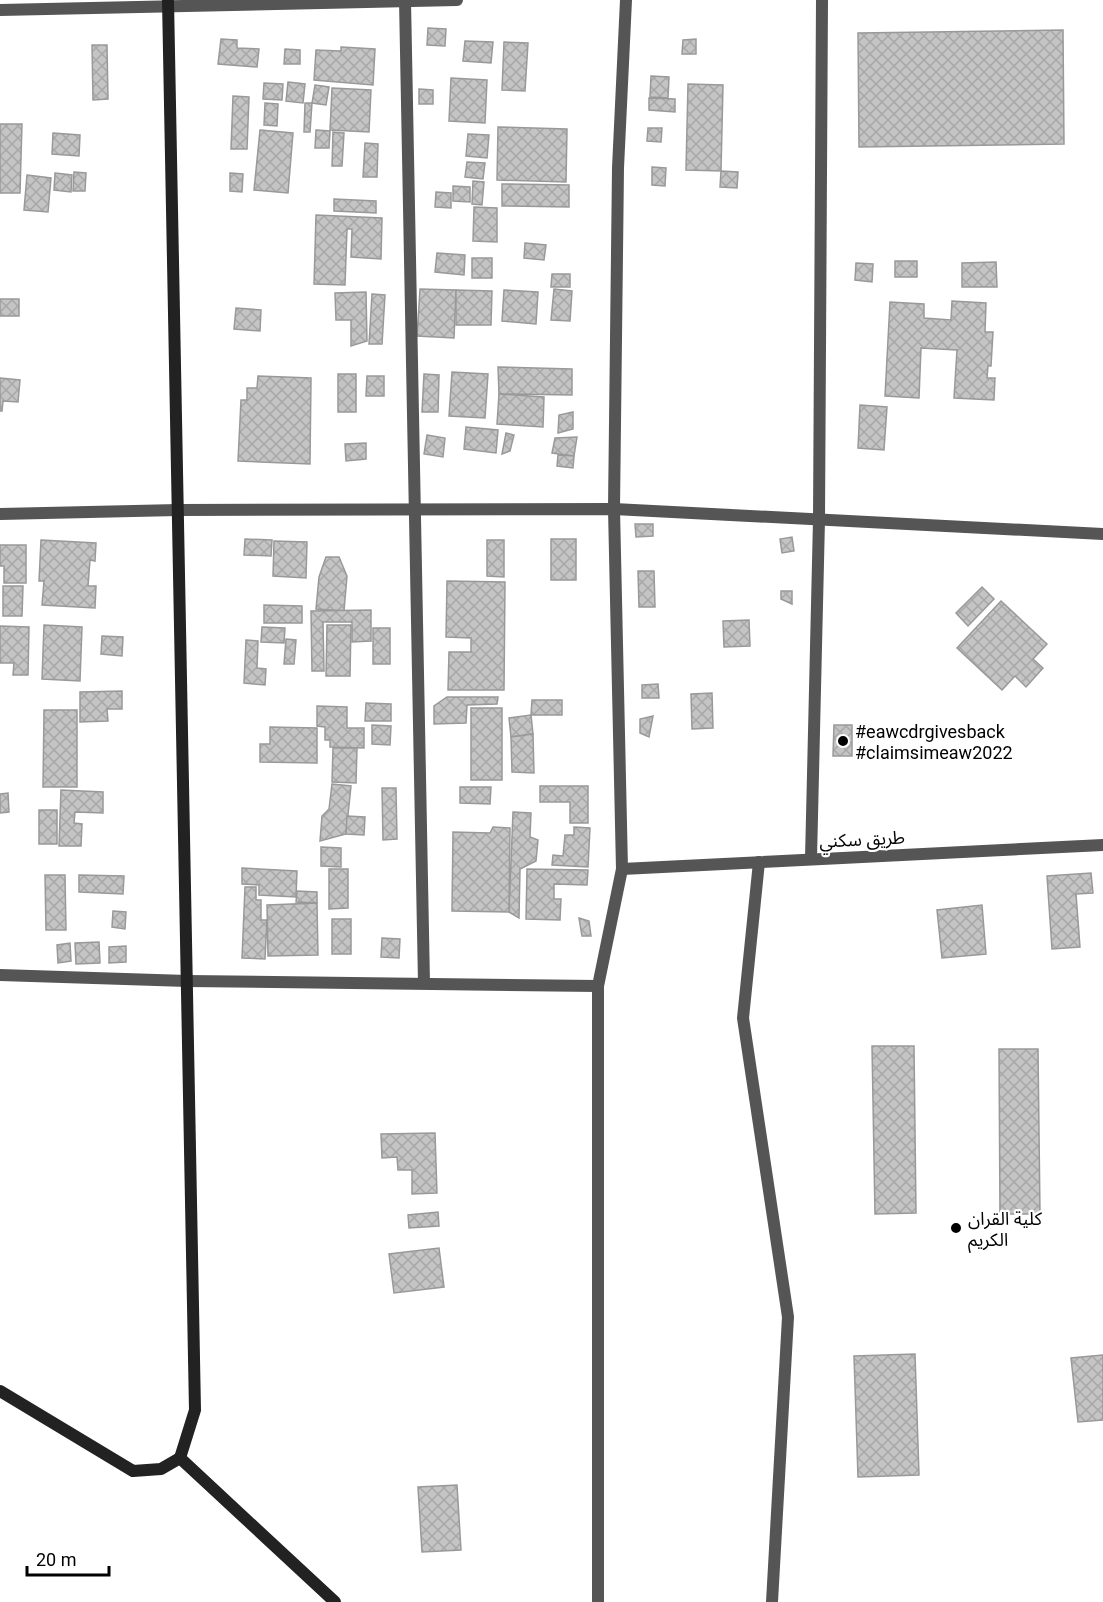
<svg xmlns="http://www.w3.org/2000/svg" width="1103" height="1602" font-family="Roboto,'Noto Sans Arabic',sans-serif">
<defs>
<pattern id="building-cross-hatch" width="8" height="8" patternUnits="userSpaceOnUse" patternTransform="scale(1.5)"><rect width="8" height="8" fill="#c4c4c4"/><path d="M0 0l8 8M0 8l8-8" fill="none" stroke="#a7a7a7"/></pattern>
</defs>
<rect width="100%" height="100%" fill="#fff"/>
<g fill="url(#building-cross-hatch)" stroke="#999" stroke-width="1.5">
<polygon points="428,28 446,29 445,46 427,45"/>
<polygon points="1063,30 1064,144 859,147 858,33"/>
<polygon points="221,39 237,40 237,48 259,49 257,67 218,64"/>
<polygon points="696,39 696,54 682,54 683,40"/>
<polygon points="465,41 493,42 491,63 463,61"/>
<polygon points="504,42 528,43 525,91 502,90"/>
<polygon points="92,45 107,45 108,99 93,100"/>
<polygon points="341,47 375,49 373,85 314,80 316,50 341,51"/>
<polygon points="285,49 300,50 300,64 284,64"/>
<polygon points="651,76 669,77 668,98 650,97"/>
<polygon points="451,78 487,80 485,123 449,121"/>
<polygon points="288,82 305,84 303,103 286,101"/>
<polygon points="264,83 283,84 282,100 263,99"/>
<polygon points="688,84 723,85 721,171 686,170"/>
<polygon points="315,85 329,87 326,105 312,103"/>
<polygon points="332,88 371,90 369,132 330,130"/>
<polygon points="419,89 433,90 433,104 419,104"/>
<polygon points="233,96 249,97 247,149 231,149"/>
<polygon points="649,98 675,99 675,112 649,110"/>
<polygon points="265,103 278,104 277,126 264,125"/>
<polygon points="305,103 312,103 310,132 304,132"/>
<polygon points="0,124 22,124 20,193 0,193"/>
<polygon points="498,127 567,129 566,182 497,180"/>
<polygon points="648,128 662,128 661,142 647,141"/>
<polygon points="260,130 293,133 288,193 254,190"/>
<polygon points="316,130 330,131 329,148 315,148"/>
<polygon points="333,132 344,133 342,166 332,166"/>
<polygon points="53,133 80,135 79,156 52,154"/>
<polygon points="468,134 489,135 487,158 466,156"/>
<polygon points="365,143 378,144 377,177 363,177"/>
<polygon points="467,162 485,163 483,179 465,177"/>
<polygon points="652,167 666,168 665,186 652,185"/>
<polygon points="721,171 738,172 737,188 720,187"/>
<polygon points="74,172 86,173 85,191 73,191"/>
<polygon points="55,173 72,175 71,192 54,190"/>
<polygon points="230,173 243,174 242,192 230,191"/>
<polygon points="27,175 51,178 48,212 24,210"/>
<polygon points="473,181 484,182 482,205 472,204"/>
<polygon points="502,184 569,185 569,207 502,206"/>
<polygon points="453,186 470,187 470,202 453,201"/>
<polygon points="436,192 451,193 451,208 435,207"/>
<polygon points="334,199 376,201 376,213 334,211"/>
<polygon points="474,207 497,208 497,242 473,241"/>
<polygon points="316,215 382,218 381,259 351,257 352,229 347,229 345,285 314,284"/>
<polygon points="525,243 546,245 544,260 524,258"/>
<polygon points="437,253 465,255 464,275 435,272"/>
<rect x="472" y="258" width="20" height="20"/>
<rect x="895" y="261" width="22" height="16"/>
<polygon points="996,262 997,287 962,287 962,263"/>
<polygon points="856,263 873,264 872,282 855,280"/>
<polygon points="552,274 570,274 570,287 551,287"/>
<polygon points="420,289 456,290 454,338 417,336"/>
<polygon points="554,289 572,291 570,321 551,320"/>
<polygon points="456,290 492,291 491,325 456,325"/>
<polygon points="504,290 538,292 536,324 502,321"/>
<polygon points="366,292 367,341 351,346 351,320 336,320 335,293"/>
<polygon points="372,294 385,295 382,344 369,344"/>
<rect x="0" y="299" width="19" height="17"/>
<polygon points="952,301 986,303 985,332 993,332 991,366 988,366 987,378 995,378 994,400 954,398 957,350 921,348 919,398 885,396 890,302 924,304 924,318 951,320"/>
<polygon points="236,308 261,310 260,331 234,329"/>
<polygon points="498,367 572,369 572,395 499,394"/>
<polygon points="452,372 488,374 485,418 449,416"/>
<rect x="338" y="374" width="18" height="38"/>
<polygon points="424,374 439,375 438,412 422,412"/>
<polygon points="258,376 311,378 310,464 238,461 241,400 247,400 247,388 257,388"/>
<polygon points="367,376 384,376 384,396 366,396"/>
<polygon points="0,378 20,380 18,402 3,401 2,411 0,411"/>
<polygon points="499,394 544,397 543,427 497,424"/>
<polygon points="860,405 887,407 884,450 858,448"/>
<polygon points="573,412 573,429 558,433 559,415"/>
<polygon points="466,427 498,430 496,453 464,449"/>
<polygon points="506,433 514,435 510,451 502,454"/>
<polygon points="427,435 445,438 443,457 424,454"/>
<polygon points="577,437 574,456 552,453 555,438"/>
<polygon points="366,443 366,459 346,461 345,444"/>
<polygon points="558,455 574,456 573,468 557,466"/>
<polygon points="635,524 653,524 653,536 636,537"/>
<polygon points="792,537 794,551 782,553 780,539"/>
<polygon points="245,539 272,540 271,556 244,555"/>
<rect x="551" y="539" width="25" height="41"/>
<polygon points="41,540 96,543 95,561 90,560 88,586 96,586 95,608 42,605 44,581 39,581"/>
<polygon points="487,540 504,540 504,577 487,576"/>
<polygon points="274,541 307,542 306,578 273,576"/>
<polygon points="0,545 26,545 26,583 4,583 4,566 0,566"/>
<polygon points="326,557 339,557 347,576 344,611 316,609 319,577"/>
<polygon points="638,571 654,571 655,607 639,607"/>
<polygon points="447,581 505,582 504,690 448,690 449,652 471,652 471,638 446,637"/>
<polygon points="3,586 23,586 22,616 3,616"/>
<polygon points="982,587 994,599 968,626 956,613"/>
<polygon points="781,591 792,591 792,604 781,599"/>
<polygon points="1001,601 1047,644 1033,659 1043,668 1026,687 1015,676 1002,690 957,648"/>
<polygon points="264,605 302,606 302,623 264,623"/>
<polygon points="371,610 371,641 352,642 352,622 323,622 324,671 312,671 311,611"/>
<polygon points="749,620 750,646 724,647 723,621"/>
<polygon points="44,625 82,627 80,681 42,679"/>
<polygon points="327,625 351,625 350,676 326,676"/>
<polygon points="0,626 29,627 28,675 13,675 14,663 0,663"/>
<polygon points="262,627 285,628 284,643 261,642"/>
<rect x="373" y="628" width="17" height="36"/>
<polygon points="102,636 123,637 122,656 101,654"/>
<polygon points="286,639 296,640 294,664 284,664"/>
<polygon points="246,640 258,641 257,668 266,669 265,685 244,683"/>
<polygon points="658,684 659,698 642,698 642,685"/>
<polygon points="122,691 122,709 107,709 108,721 80,722 80,692"/>
<polygon points="712,693 713,728 692,729 691,694"/>
<polygon points="447,697 498,697 497,704 467,705 466,723 434,724 434,706"/>
<polygon points="532,700 562,700 562,715 531,715"/>
<polygon points="366,703 391,704 391,721 365,721"/>
<polygon points="317,706 347,707 347,728 364,728 364,748 330,747 330,740 325,740 325,727 317,726"/>
<rect x="471" y="708" width="31" height="72"/>
<polygon points="44,710 77,710 77,787 43,787"/>
<polygon points="531,715 533,734 511,737 509,718"/>
<polygon points="653,716 649,737 640,733 640,719"/>
<polygon points="372,725 391,726 390,745 372,744"/>
<polygon points="834,725 852,725 852,756 833,756"/>
<polygon points="270,727 317,728 317,763 260,762 260,744 270,744"/>
<polygon points="533,734 534,773 512,772 511,737"/>
<polygon points="333,748 357,748 356,783 332,782"/>
<polygon points="332,784 351,786 346,834 320,841 322,816 329,809"/>
<polygon points="540,786 588,786 588,823 570,823 570,802 540,802"/>
<polygon points="460,787 491,787 490,804 460,803"/>
<polygon points="382,788 396,788 397,839 383,840"/>
<polygon points="61,790 103,792 103,813 75,812 74,823 82,824 81,846 59,846"/>
<polygon points="8,793 9,812 0,813 0,794"/>
<rect x="39" y="810" width="18" height="34"/>
<polygon points="513,812 531,813 530,837 538,840 536,861 520,869 519,918 509,912"/>
<polygon points="347,816 365,817 364,835 346,834"/>
<polygon points="493,827 510,828 509,912 452,911 453,832 490,833"/>
<polygon points="574,827 590,828 588,867 552,865 553,855 563,856 565,835 574,835"/>
<polygon points="321,847 341,848 341,867 321,866"/>
<polygon points="242,868 297,871 296,897 259,895 259,885 242,884"/>
<polygon points="329,869 348,869 348,908 329,909"/>
<polygon points="527,869 588,870 587,885 554,884 554,899 561,899 560,920 526,919"/>
<polygon points="1091,873 1093,893 1076,894 1080,947 1052,949 1047,876"/>
<polygon points="45,875 65,875 66,930 46,930"/>
<polygon points="79,875 124,876 123,894 79,892"/>
<polygon points="245,887 256,887 256,900 261,900 261,920 267,920 265,959 242,958"/>
<polygon points="297,891 317,892 317,903 296,902"/>
<polygon points="317,903 318,955 268,956 267,905"/>
<polygon points="982,905 986,954 942,958 937,910"/>
<polygon points="113,911 126,912 125,929 112,927"/>
<polygon points="579,918 589,921 591,936 582,936"/>
<rect x="332" y="919" width="19" height="35"/>
<polygon points="382,938 400,939 399,958 381,957"/>
<polygon points="99,942 100,963 76,964 75,943"/>
<polygon points="70,943 71,961 58,963 57,945"/>
<polygon points="126,946 126,962 109,963 109,947"/>
<polygon points="872,1046 914,1046 916,1213 875,1214"/>
<polygon points="999,1049 1038,1049 1040,1214 1000,1214"/>
<polygon points="435,1133 437,1193 412,1194 412,1170 398,1170 397,1157 382,1158 381,1134"/>
<polygon points="438,1212 439,1226 409,1228 408,1215"/>
<polygon points="439,1248 444,1287 394,1293 389,1254"/>
<polygon points="915,1354 919,1475 858,1477 854,1356"/>
<polygon points="1103,1355 1103,1420 1078,1422 1071,1358"/>
<polygon points="457,1485 461,1550 422,1552 418,1487"/>
</g>
<g fill="none" stroke-linecap="round" stroke-linejoin="round">
<g stroke="#555" stroke-width="12">
<polyline points="405,0 424,983"/>
<polyline points="0,10 457,0"/>
<polyline points="0,514 178,510 614,509 1103,534"/>
<polyline points="811,859 819,520 822,0"/>
<polyline points="759,862 743,1018 788,1317 772,1602"/>
<polyline points="622,869 1103,845"/>
<polyline points="0,975 187,981 598,986"/>
<polyline points="598,1602 598,986 622,869 614,509 618,168 626,0"/>
</g>
<g stroke="#222" stroke-width="12">
<polyline points="168,0 195,1410 180,1458 335,1602"/>
<polyline points="0,1391 133,1471 161,1469 180,1458"/>
</g>
</g>
<g fill="#000" stroke="#fff" stroke-width="2">
<circle cx="843" cy="741" r="6"/>
<circle cx="956" cy="1228" r="6"/>
</g>
<g text-anchor="middle" dominant-baseline="central" stroke-width="4.5" stroke-linejoin="round" paint-order="stroke">
<g font-size="18" fill="#000" stroke="#fff" text-anchor="start">
<text x="855" y="731">#eawcdrgivesback<tspan x="855" dy="21">#claimsimeaw2022</tspan></text>
<text x="968" y="1218">كلية القران<tspan x="968" dy="21">الكريم</tspan></text>
</g>
<g font-size="18" fill="#000" stroke="#fff">
<text transform="translate(862 839) rotate(-3)">طريق سكني</text>
</g>
</g>
<path d="M27 1566v9h82v-9" fill="none" stroke="#000000" stroke-width="3"/>
<text x="36" y="1566" font-size="18" fill="#000000" stroke="#ffffff" stroke-width="4.5" paint-order="stroke">20 m</text>
</svg>
